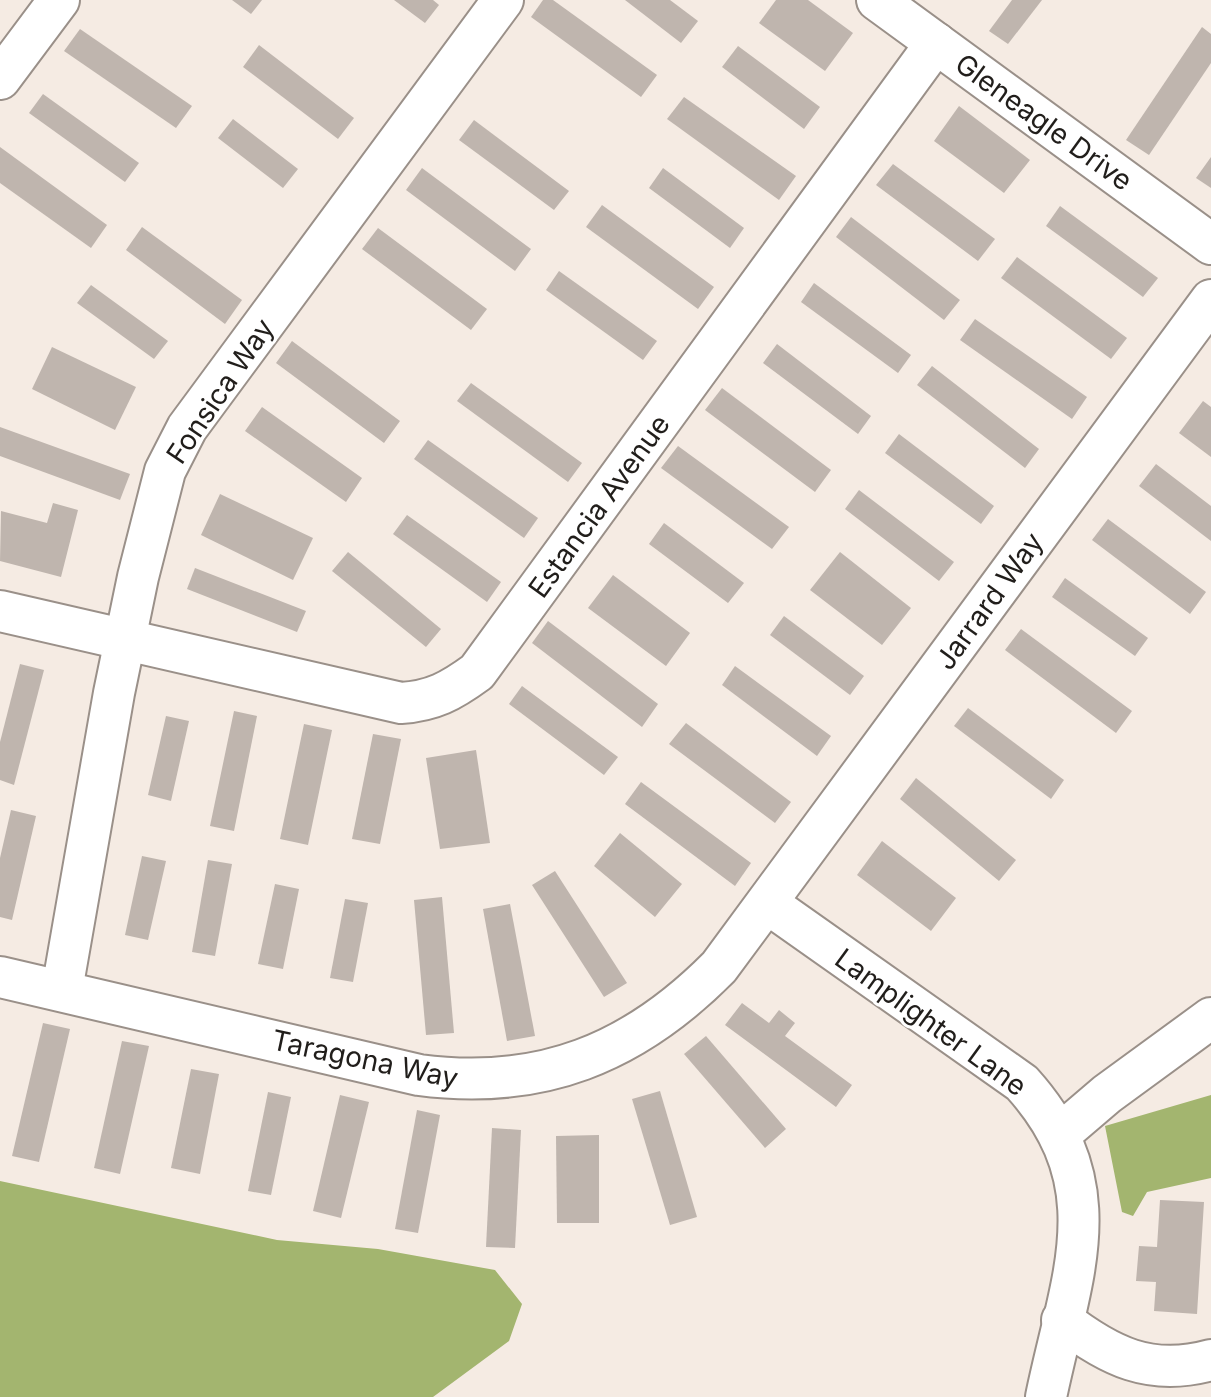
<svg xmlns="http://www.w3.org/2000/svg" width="1211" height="1397" font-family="Inter,sans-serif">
<rect width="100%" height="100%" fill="#f5ebe3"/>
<g fill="#a3b56f">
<polygon points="1211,1095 1211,1178 1147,1192 1133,1216 1122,1212 1105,1126"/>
<polygon points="0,1181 277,1240 378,1249 495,1270 522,1304 509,1341 433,1397 0,1397"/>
</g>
<g fill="#bfb5ae">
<polygon points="232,0 262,0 251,14"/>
<polygon points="394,0 433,0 439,5 425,23"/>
<polygon points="543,0 553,0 657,75 641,97 531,17"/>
<polygon points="625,0 670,0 698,21 681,43"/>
<polygon points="776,0 808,0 853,33 825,71 759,23"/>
<polygon points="1012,0 1042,0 1008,44 989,31"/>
<polygon points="1202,27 1211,34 1211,63 1149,155 1126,140"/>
<polygon points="80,29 192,106 176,128 64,51"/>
<polygon points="259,45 354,118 338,139 243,67"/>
<polygon points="738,46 820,107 804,129 722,67"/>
<polygon points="43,94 139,163 125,182 29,113"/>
<polygon points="684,97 796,176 779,200 667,119"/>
<polygon points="959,106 1030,160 1004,193 934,141"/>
<polygon points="233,119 298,169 283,188 218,138"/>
<polygon points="474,120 569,191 554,210 459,140"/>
<polygon points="0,147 107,225 91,248 0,183"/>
<polygon points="1211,157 1211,188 1196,178"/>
<polygon points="893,164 995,239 978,261 876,185"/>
<polygon points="422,168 531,249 515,271 406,190"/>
<polygon points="663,168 744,228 730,248 649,188"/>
<polygon points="602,205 714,287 698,309 586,227"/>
<polygon points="1060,206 1158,278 1143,297 1046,226"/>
<polygon points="851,217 960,300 944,320 836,237"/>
<polygon points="142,227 242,300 225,324 126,250"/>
<polygon points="378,228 487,309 471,330 362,249"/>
<polygon points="1017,257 1127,338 1111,359 1001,278"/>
<polygon points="559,271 657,341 643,360 546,290"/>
<polygon points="814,283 911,355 898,373 801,302"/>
<polygon points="91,285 168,341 154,359 77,303"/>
<polygon points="975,319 1087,397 1072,419 960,340"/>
<polygon points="292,341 400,421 384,443 276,363"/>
<polygon points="777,344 871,416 858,434 763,363"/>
<polygon points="52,347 136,387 115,430 32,389"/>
<polygon points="932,366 1039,449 1025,468 917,385"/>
<polygon points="471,383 582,463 568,482 457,401"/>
<polygon points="722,388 831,470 815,492 705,410"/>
<polygon points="1203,401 1211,407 1211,457 1179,433"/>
<polygon points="262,407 362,478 346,502 245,431"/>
<polygon points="0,427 130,474 120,500 0,456"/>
<polygon points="899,434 994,506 981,524 885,453"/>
<polygon points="428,440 538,518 524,538 414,459"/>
<polygon points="678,446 789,527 772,549 661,468"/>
<polygon points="1156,464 1211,506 1211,541 1139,486"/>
<polygon points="859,490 954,562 939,581 845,509"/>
<polygon points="220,494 313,538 293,580 201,535"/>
<polygon points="53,503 78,510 61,577 0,561 1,511 47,523"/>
<polygon points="407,515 501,582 487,602 393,534"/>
<polygon points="1108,519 1206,592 1190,614 1092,540"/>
<polygon points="664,523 744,583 728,603 649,544"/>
<polygon points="348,552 441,629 426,647 332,571"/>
<polygon points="840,552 911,608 882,645 810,590"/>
<polygon points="195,568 306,611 297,632 187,589"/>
<polygon points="613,575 690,633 666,666 588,608"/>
<polygon points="1065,578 1148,638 1135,656 1052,597"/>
<polygon points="784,616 864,676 850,695 770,635"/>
<polygon points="548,621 658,704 642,727 532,643"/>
<polygon points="1021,629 1132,711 1116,733 1005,650"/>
<polygon points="20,664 44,670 14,785 0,780 0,742"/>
<polygon points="735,666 831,736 817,756 722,685"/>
<polygon points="522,686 618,757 604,775 509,704"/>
<polygon points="968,708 1064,780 1051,799 954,726"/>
<polygon points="234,711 257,716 234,831 210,826"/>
<polygon points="166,716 189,721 171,801 148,795"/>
<polygon points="686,723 791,802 775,823 669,744"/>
<polygon points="304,724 332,730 308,845 280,839"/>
<polygon points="373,734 401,739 380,844 352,839"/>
<polygon points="476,750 490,843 440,849 426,758"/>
<polygon points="916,778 1016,860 999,881 900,799"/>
<polygon points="641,782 751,863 735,886 625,804"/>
<polygon points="11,810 36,816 12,920 0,917 0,858"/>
<polygon points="620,833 682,884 655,917 594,866"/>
<polygon points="882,841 956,898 931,931 857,875"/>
<polygon points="142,856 166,861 148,940 125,935"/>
<polygon points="208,860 232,864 215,956 192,952"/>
<polygon points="555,871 627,983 604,997 532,885"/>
<polygon points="275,884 299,889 283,969 258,964"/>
<polygon points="442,897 454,1033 426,1035 414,900"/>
<polygon points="345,899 368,903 353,982 330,978"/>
<polygon points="510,904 535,1036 507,1041 483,909"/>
<polygon points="742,1003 769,1023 779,1010 795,1023 785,1036 852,1085 836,1107 725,1025"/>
<polygon points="43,1023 70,1029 39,1162 12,1156"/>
<polygon points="706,1036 786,1129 765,1148 684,1054"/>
<polygon points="122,1041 149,1046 120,1174 94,1168"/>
<polygon points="191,1069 219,1074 200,1174 171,1168"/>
<polygon points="660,1091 697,1217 670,1225 632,1099"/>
<polygon points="268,1092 291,1097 271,1195 248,1191"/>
<polygon points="340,1095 369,1102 341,1218 313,1211"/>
<polygon points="417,1110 440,1115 418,1233 395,1229"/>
<polygon points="492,1128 521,1130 515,1248 486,1247"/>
<polygon points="599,1135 599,1223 557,1223 556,1136"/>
<polygon points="1160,1200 1204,1202 1197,1314 1154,1311 1156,1282 1136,1281 1139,1246 1157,1247"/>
</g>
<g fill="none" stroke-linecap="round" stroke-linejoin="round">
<defs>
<g id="minor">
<polyline points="877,0 1211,244"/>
<polyline points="0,79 59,0"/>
<path d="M0,611L401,703C433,701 451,691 477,672L936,43"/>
<path d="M767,903L1022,1083C1115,1186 1071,1276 1046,1397"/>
<path d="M0,977L419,1075C540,1091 633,1054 719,967L1211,300"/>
<polyline points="62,990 114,693 138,577 165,471 187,428 503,0"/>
<polyline points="1059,1135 1107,1094 1211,1018"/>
<path d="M1062,1320C1109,1356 1150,1377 1211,1360"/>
</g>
</defs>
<use href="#minor" stroke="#9a9089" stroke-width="44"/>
<use href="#minor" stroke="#fff" stroke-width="40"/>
</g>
<g text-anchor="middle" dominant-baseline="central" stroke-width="6" stroke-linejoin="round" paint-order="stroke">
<g font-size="28" fill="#211e1b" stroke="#fff">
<text transform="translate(1044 122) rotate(36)">Gleneagle Drive</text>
<text transform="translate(220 391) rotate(-56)">Fonsica Way</text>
<text transform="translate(599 506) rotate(-54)">Estancia Avenue</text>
<text transform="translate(989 601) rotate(-54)">Jarrard Way</text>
<text transform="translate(931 1022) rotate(36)">Lamplighter Lane</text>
<text transform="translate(365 1059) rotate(12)">Taragona Way</text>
</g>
</g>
</svg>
